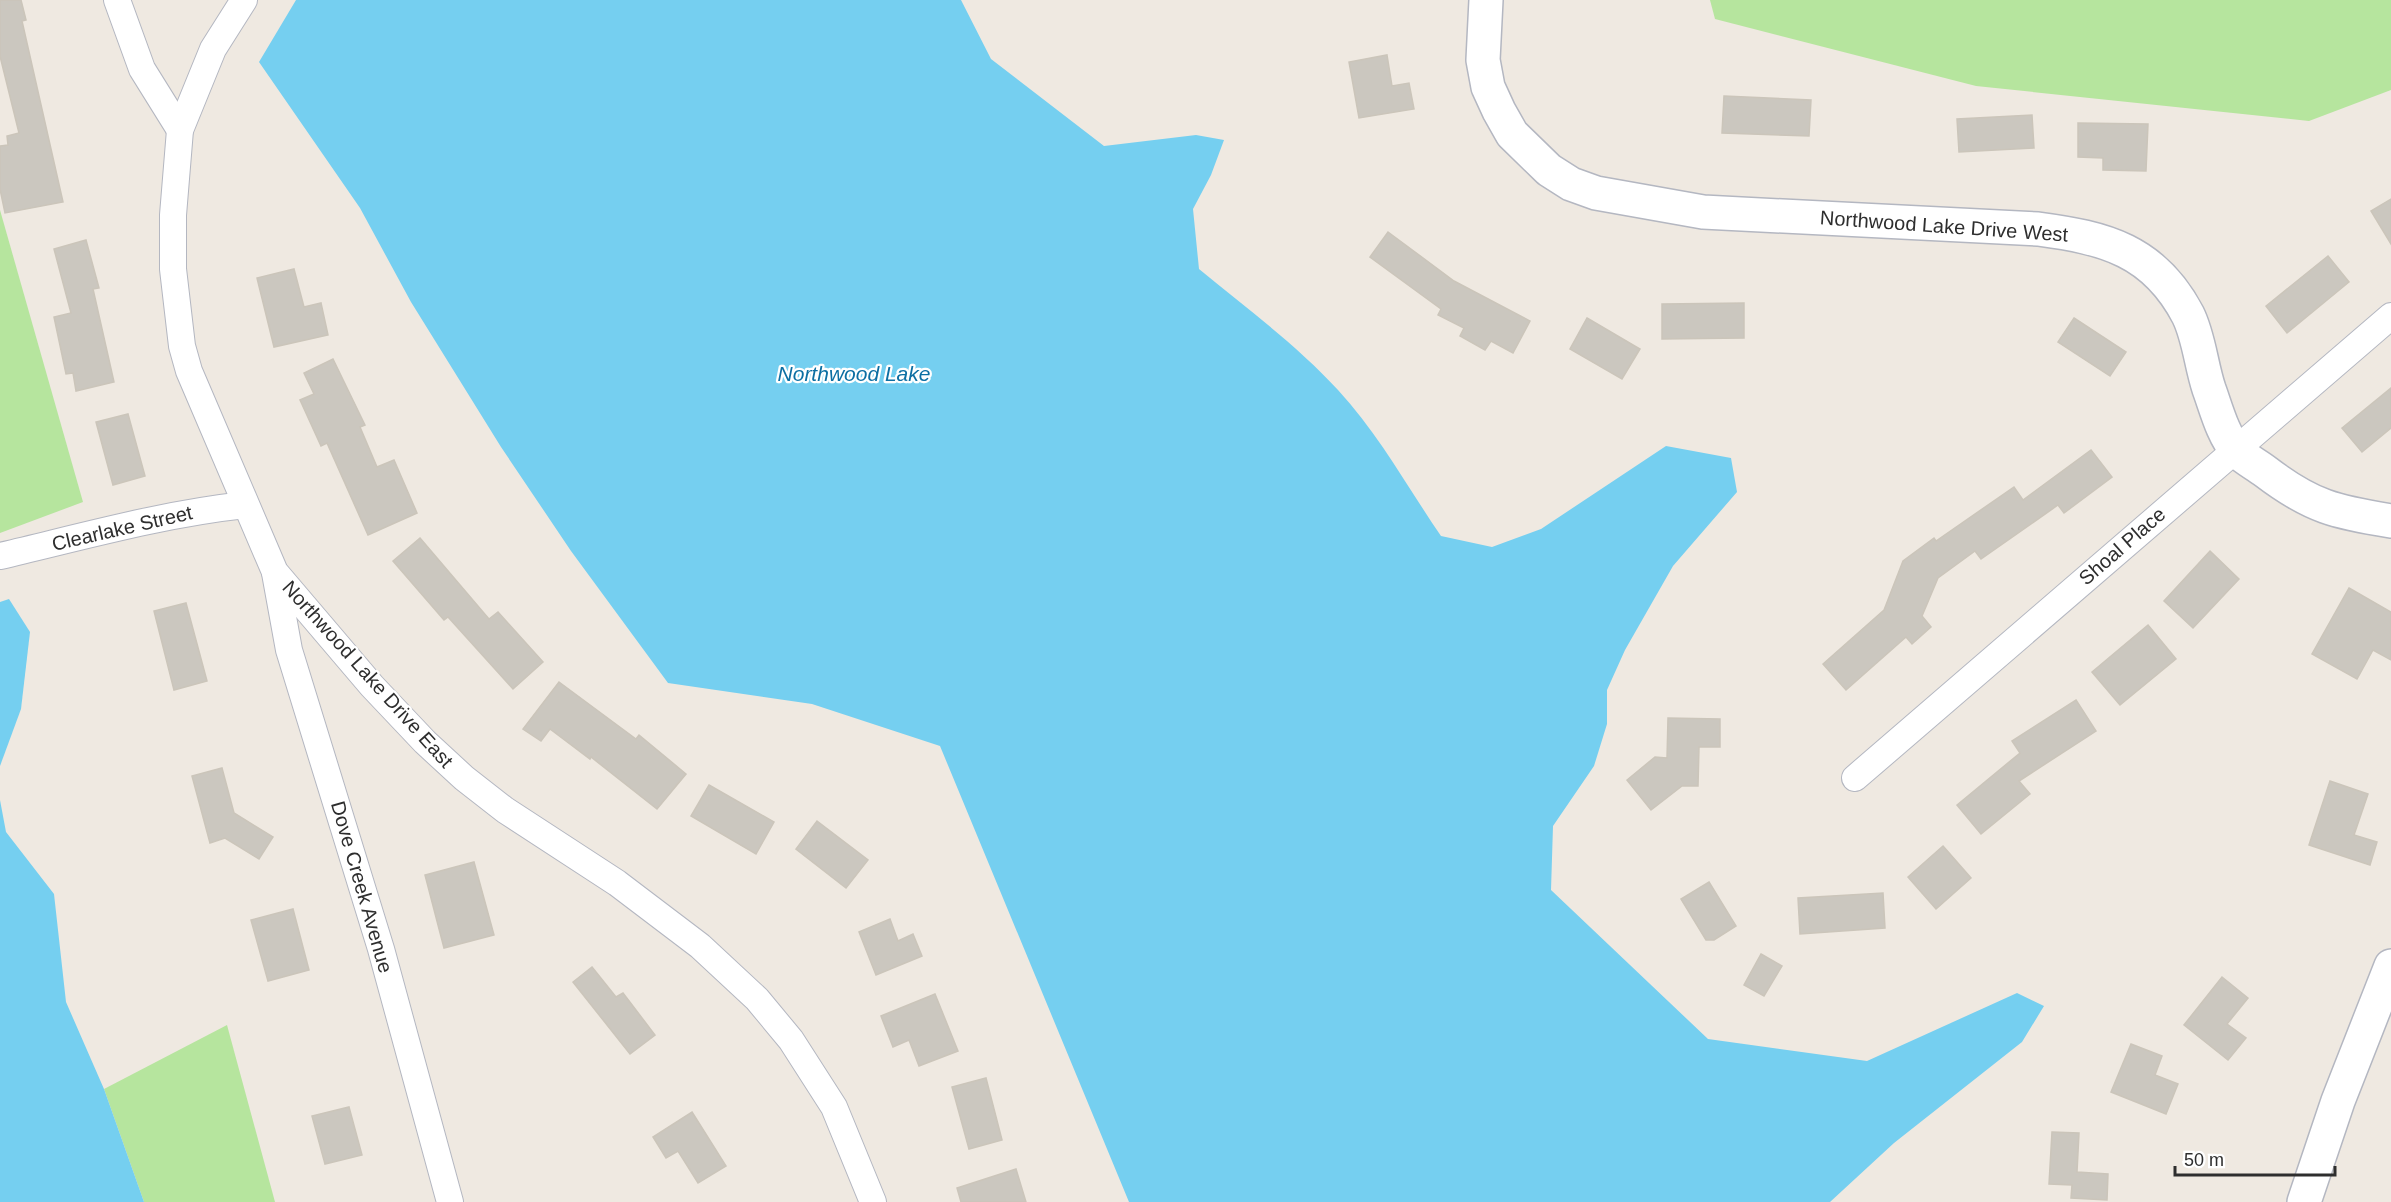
<svg xmlns="http://www.w3.org/2000/svg" width="2391" height="1202" font-family="Helvetica,sans-serif">
<rect width="100%" height="100%" fill="#efe9e1"/>
<g fill="#b6e59e">
<polygon points="1710,0 2391,0 2391,90 2309,121 1976,86 1715,19"/>
<polygon points="0,210 83,502 0,533"/>
<polygon points="227,1025 275,1202 144,1202 104,1089"/>
</g>
<g fill="#75cff0">
<path d="M296,0H961L991,59L1104,146L1196,135L1224,140L1211,175L1193,209L1199,269C1246,308 1297,345 1338,390C1378,433 1408,488 1441,536L1492,547L1541,529L1666,446L1731,458L1737,492L1673,566L1625,650L1607,690V724L1594,766L1553,826L1551,890L1708,1039L1867,1061L2017,993L2044,1006L2022,1042L1894,1143L1830,1202H1129L940,746L812,704L668,683L571,551L501,447L411,302L360,208L259,62Z"/>
<polygon points="9,599 30,632 21,709 0,766 0,602"/>
<polygon points="0,800 6,832 54,894 66,1002 104,1089 144,1202 0,1202"/>
</g>
<g fill="#cbc7bf" stroke="#cbc5ba" stroke-width="1.5">
<polygon points="0,0 21,0 26,20 22,21 63,202 5,213 0,189 0,146 8,145 7,136 19,133 0,56"/>
<polygon points="1387,55 1392,86 1409,83 1414,109 1359,118 1349,62"/>
<polygon points="1724,96 1811,100 1809,136 1722,133"/>
<polygon points="2032,115 2034,148 1959,152 1957,119"/>
<polygon points="2078,123 2148,124 2146,171 2103,170 2103,158 2078,157"/>
<polygon points="2391,199 2391,244 2371,211"/>
<polygon points="1388,232 1454,281 1530,321 1513,353 1491,341 1485,350 1460,336 1464,328 1438,315 1441,309 1370,257"/>
<polygon points="86,240 99,288 93,289 114,382 76,391 73,373 66,374 54,317 71,313 54,249"/>
<polygon points="2328,256 2349,282 2287,333 2266,306"/>
<polygon points="294,269 304,307 321,303 328,335 274,347 257,278"/>
<polygon points="1744,303 1744,338 1662,339 1662,304"/>
<polygon points="1587,318 1640,349 1622,379 1570,349"/>
<polygon points="2074,318 2126,352 2110,376 2058,342"/>
<polygon points="333,359 365,425 360,427 377,467 394,460 417,513 368,535 327,443 321,446 300,400 314,394 304,373"/>
<polygon points="2391,388 2391,428 2362,452 2342,428"/>
<polygon points="128,414 145,476 113,485 96,422"/>
<polygon points="2091,450 2112,477 2064,513 2058,505 1981,559 1975,551 1938,578 1922,616 1931,627 1912,644 1906,637 1846,690 1823,664 1884,610 1903,561 1934,538 1936,541 2014,487 2023,500"/>
<polygon points="420,538 489,619 498,612 543,662 513,689 448,617 444,620 393,561"/>
<polygon points="2210,551 2239,579 2193,628 2164,601"/>
<polygon points="2349,588 2391,612 2391,660 2373,650 2357,679 2312,654"/>
<polygon points="186,603 207,681 174,690 154,611"/>
<polygon points="2148,625 2176,659 2120,705 2092,672"/>
<polygon points="559,682 636,739 639,735 686,774 657,809 591,757 590,759 550,729 541,741 523,729"/>
<polygon points="2076,700 2096,731 2019,781 2030,794 1981,834 1957,805 2020,753 2012,741"/>
<polygon points="1668,718 1720,719 1720,747 1699,747 1698,786 1682,786 1651,810 1627,780 1655,757 1667,758"/>
<polygon points="222,768 234,813 273,837 259,859 225,838 210,843 192,776"/>
<polygon points="2330,781 2368,794 2354,835 2377,842 2370,865 2309,845"/>
<polygon points="709,785 774,822 756,854 691,816"/>
<polygon points="817,821 868,860 846,888 796,849"/>
<polygon points="1943,846 1971,878 1936,909 1908,877"/>
<polygon points="474,862 494,935 444,948 425,875"/>
<polygon points="1709,882 1736,926 1714,940 1706,940 1681,899"/>
<polygon points="1883,893 1885,928 1800,934 1798,898"/>
<polygon points="293,909 309,970 268,981 251,920"/>
<polygon points="890,919 898,941 913,934 922,956 876,975 859,932"/>
<polygon points="1761,954 1782,966 1764,996 1744,985"/>
<polygon points="592,967 616,997 623,993 655,1035 630,1054 573,982"/>
<polygon points="2222,977 2248,998 2227,1024 2246,1038 2228,1060 2184,1025"/>
<polygon points="935,994 958,1051 919,1066 909,1040 893,1047 881,1016"/>
<polygon points="2131,1044 2162,1056 2155,1075 2178,1084 2166,1114 2111,1092"/>
<polygon points="986,1078 1002,1140 969,1149 952,1087"/>
<polygon points="349,1107 362,1155 325,1164 312,1116"/>
<polygon points="692,1112 726,1166 698,1183 678,1151 666,1158 653,1137"/>
<polygon points="2052,1132 2079,1133 2077,1172 2108,1174 2107,1200 2071,1198 2072,1185 2049,1184"/>
<polygon points="1016,1169 1026,1202 961,1202 957,1188"/>
</g>
<g fill="none" stroke-linecap="round" stroke-linejoin="round">
<defs>
<g id="street">
<polyline points="117,0 142,69 180,130"/>
<polyline points="244,0 213,49 180,130 173,215 173,269 182,346 189,371 275,572 372,686 425,742 464,778 505,810 617,883 700,946 757,999 791,1040 834,1107 873,1202"/>
<path d="M0,556C81,537 162,514 245,505"/>
<polyline points="275,573 289,650 381,949 450,1202"/>
<polyline points="1855,778 2391,316"/>
</g>
<g id="secondary">
<path d="M1486,0L1483,60L1488,87L1499,111L1512,134L1549,170L1571,184L1596,193L1703,212L2038,229C2105,238 2154,250 2188,315C2199,337 2201,365 2209,389C2216,408 2223,436 2237,451C2245,459 2257,465 2266,472C2312,507 2336,512 2391,521"/>
<polyline points="2304,1202 2338,1101 2391,966"/>
</g>
</defs>
<use href="#street" stroke="#b4b7c1" stroke-width="28"/>
<use href="#secondary" stroke="#b4b7c1" stroke-width="36"/>
<use href="#street" stroke="#fff" stroke-width="26"/>
<use href="#secondary" stroke="#fff" stroke-width="33"/>
</g>
<g text-anchor="middle" dominant-baseline="central" stroke-width="4.5" stroke-linejoin="round" paint-order="stroke">
<g font-size="20" fill="#2e2e2e" stroke="#fff">
<text transform="translate(1944 226) rotate(4)">Northwood Lake Drive West</text>
<text transform="translate(122 528) rotate(-13)">Clearlake Street</text>
<text transform="translate(2122 546) rotate(-41)">Shoal Place</text>
<text transform="translate(368 674) rotate(48)">Northwood Lake Drive East</text>
<text transform="translate(362 887) rotate(74)">Dove Creek Avenue</text>
</g>
<g font-size="21" font-style="italic" fill="#0d6fa3" stroke="#fff">
<text x="854" y="373">Northwood Lake</text>
</g>
</g>
<path d="M2175 1166v9h160v-9" fill="none" stroke="#2e2e2e" stroke-width="3"/>
<text x="2184" y="1166" font-size="18" fill="#2e2e2e" stroke="#ffffff" stroke-width="4.5" paint-order="stroke">50 m</text>
</svg>
